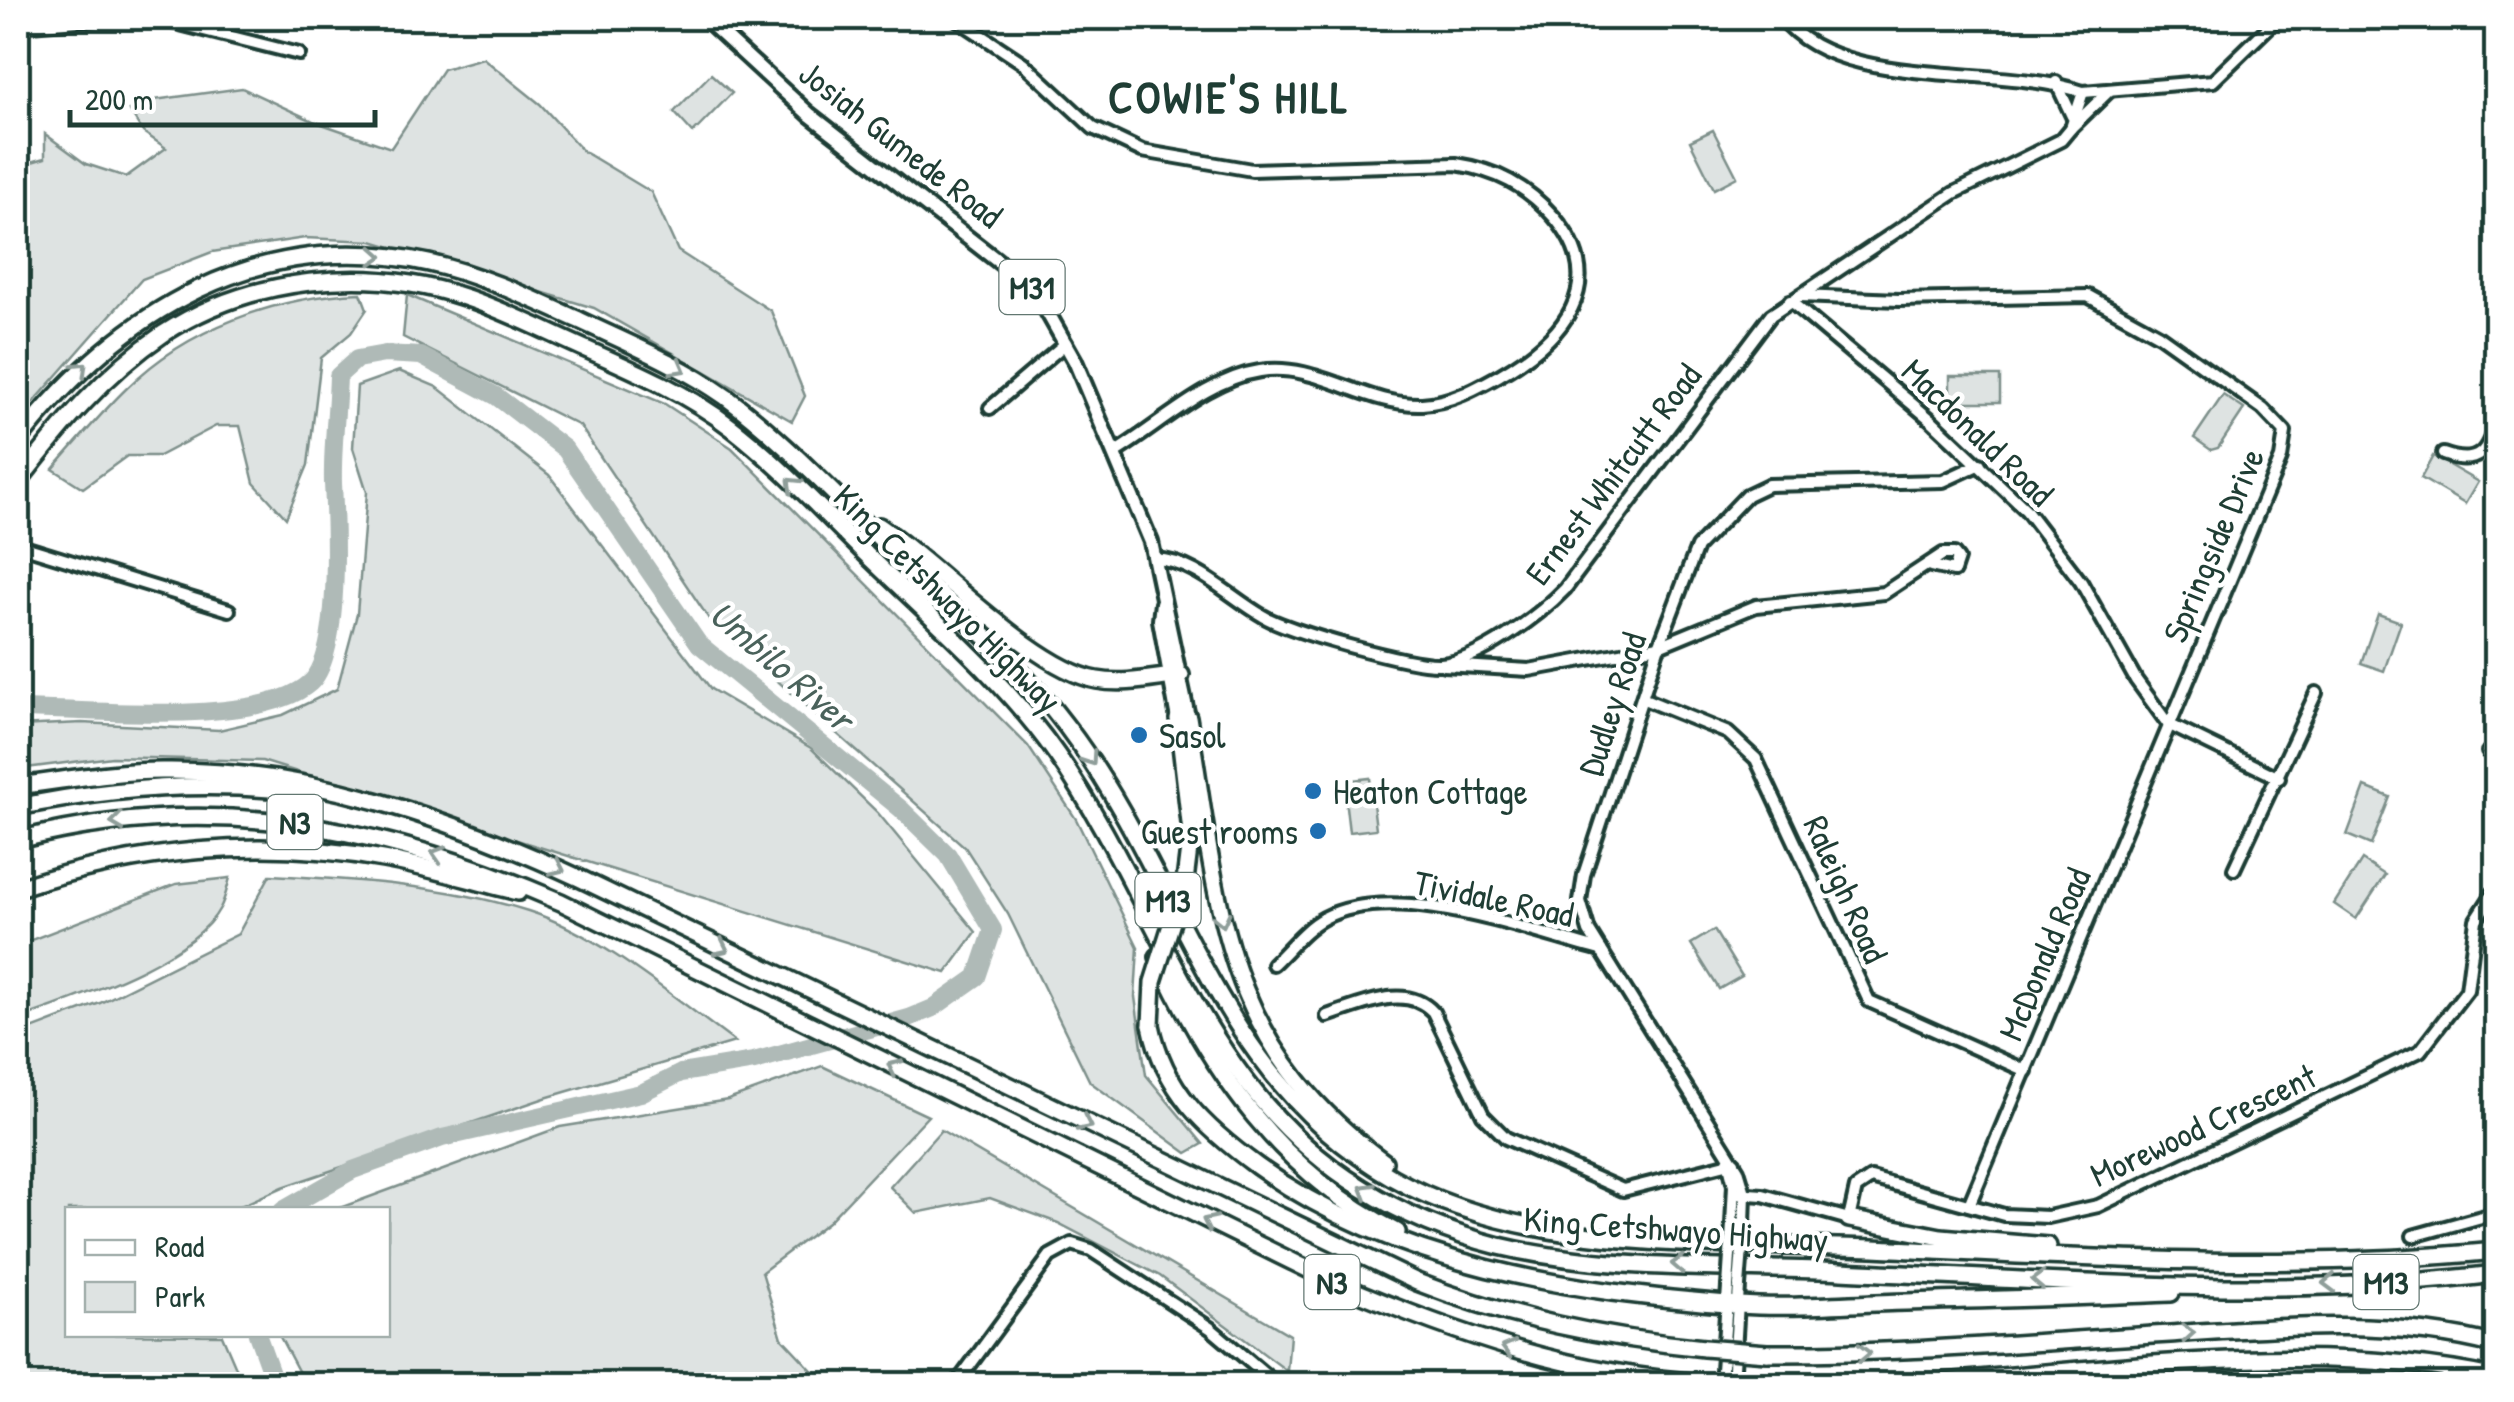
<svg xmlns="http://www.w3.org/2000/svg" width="2514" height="1402" font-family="'Patrick Hand',sans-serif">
<rect width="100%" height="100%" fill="#fff"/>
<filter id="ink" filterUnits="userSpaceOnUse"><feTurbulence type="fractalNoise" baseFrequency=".01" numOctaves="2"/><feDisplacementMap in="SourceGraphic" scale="20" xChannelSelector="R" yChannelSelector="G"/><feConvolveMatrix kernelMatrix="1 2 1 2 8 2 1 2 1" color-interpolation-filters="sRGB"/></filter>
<g filter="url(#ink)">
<g fill="#dee3e2" stroke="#7e908b" stroke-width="2.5">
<polygon points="483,58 540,104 583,151 651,192 678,251 771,311 805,396 792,421 594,308 372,241 305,238 212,252 142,279 18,420 18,166 45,158 45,134 86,164 126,177 166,148 143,132 129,110 147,101 242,88 313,121 391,148 443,69"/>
<polygon points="711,74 732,93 693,133 674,112"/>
<polygon points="1713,130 1737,177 1714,189 1690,141"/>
<path d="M361,293L367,309L351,333L321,358L308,465L286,518L254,483L240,426H216L159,456H127L83,488L53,469C77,442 101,413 127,388C187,328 278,296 361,293Z"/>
<polygon points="407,295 665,404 732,448 1028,746 1076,819 1138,947 1135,997 1146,1075 1203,1144 1187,1153 1090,1082 1008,914 965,847 711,622 580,426 403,337"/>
<polygon points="399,371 437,387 549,475 711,689 811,748 878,813 976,932 946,973 262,761 112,757 18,769 18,726 82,723 219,730 283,715 337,689 357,614 367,492 353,448 357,386"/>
<polygon points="2000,376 2000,402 1950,402 1950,376"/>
<polygon points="2223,395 2244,409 2218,448 2211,450 2194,438"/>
<polygon points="2433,456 2478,482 2465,504 2421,478"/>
<polygon points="2378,614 2401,622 2384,671 2361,663"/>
<polygon points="1370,778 1376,829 1349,832 1343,781"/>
<polygon points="2365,787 2390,797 2371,845 2347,835"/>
<polygon points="2362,860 2385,875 2356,919 2334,904"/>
<path d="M270,875C357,880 445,885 528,911C598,933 676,999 735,1042L545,1098L283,1187L234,1209L68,1210V1334L222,1335L243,1384H18V1034L100,1003L238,934Z"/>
<path d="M230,878C227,888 225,899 220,908C192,961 72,999 18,1019V945L176,884Z"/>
<polygon points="1714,930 1742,976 1719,989 1691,944"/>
<polygon points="822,1066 928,1116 828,1222 762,1272 782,1338 825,1384 305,1384 279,1335 388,1334 388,1210 337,1209 560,1127 728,1100"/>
<polygon points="941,1130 1290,1335 1287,1371 1160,1276 1058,1223 990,1198 916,1213 890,1187"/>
</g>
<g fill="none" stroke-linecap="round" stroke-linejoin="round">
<g stroke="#afbab7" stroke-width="18">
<path d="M18,709C85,709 260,728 310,683C342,655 335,524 333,483C332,448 337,411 338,376L357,359L385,354L421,356L496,396L565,449L699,644L901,809L948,855L993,930L977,977L933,1008L909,1018L754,1061L681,1073L641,1093L442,1138L353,1170L283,1210"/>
<polyline points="257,1334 275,1384"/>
</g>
<defs>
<g id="minor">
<polyline points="156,18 299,54"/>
<path d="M955,18L1023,63L1093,128L1142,151L1252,170L1456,164C1496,170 1527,186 1554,217C1612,285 1561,340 1500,375C1475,389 1452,402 1422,404C1364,406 1318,362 1260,371C1207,379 1159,426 1114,453"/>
<polyline points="18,26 113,18"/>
<polyline points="2056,82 2072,116"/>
<polyline points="2083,92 2213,81 2278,18"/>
<polyline points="2071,128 2109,91"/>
<polyline points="1800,296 1899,300 2088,296 2159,335 2263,409 2285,432 2281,458 1969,1205"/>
<polyline points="1790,301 1930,419 2026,510 2081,582 2136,680 2168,724 2279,778"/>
<polyline points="990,408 1066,343"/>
<path d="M2443,454C2478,467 2489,452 2496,419"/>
<polyline points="18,545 229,610"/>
<path d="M1155,559C1196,561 1228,596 1263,616C1287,631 1413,666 1441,664C1477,662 1540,615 1565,589L1771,315L1954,193L2061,140L2071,128L2083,92C1998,63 1839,92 1782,18"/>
<polyline points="1444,665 1529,670 1659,646 1756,606 1884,593 1943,554 1954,554 1958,559 1954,571 1931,566"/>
<polyline points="1644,699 1728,733 1756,759 1869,1001 2026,1071"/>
<polyline points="2488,752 2496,744"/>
<polyline points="2234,869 2316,693"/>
<path d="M1273,964C1289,949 1305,928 1324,918C1397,880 1526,931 1601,950"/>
<path d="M1327,1016C1359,1006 1406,982 1433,1012L1483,1115L1506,1138L1623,1190L1734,1162"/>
<polyline points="1728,1161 1734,1185 1732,1224"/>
<polyline points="1734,1193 1763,1195 1849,1219 1856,1188 1871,1178 2004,1215 2048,1217 2098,1206 2420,1051 2467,990 2476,920 2496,889"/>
<polyline points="1744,1224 1745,1193 1738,1170 1589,931 1580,901 1584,875 1659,646 1697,547 1747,495 1768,485 1943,481 1980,464"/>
<polyline points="2413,1236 2496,1213"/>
<polyline points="956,1384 1050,1256 1072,1244 1091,1250 1210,1328 1276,1384"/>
<polyline points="1721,1384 1728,1287"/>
<polyline points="1733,1384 1739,1286"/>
</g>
<g id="major">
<polyline points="705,18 809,114 1035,290 1075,361 1151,542 1188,717"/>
<polyline points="1162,603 1160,620 1178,719"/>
</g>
<g id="highway">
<path d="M18,441C119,312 258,226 429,263C482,275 532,299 581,321C630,344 681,365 726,397C785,441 836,497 890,548C950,605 1017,660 1067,727C1184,881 1213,1076 1393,1178C1530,1255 1718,1242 1873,1248C2080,1258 2290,1271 2496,1251"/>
<path d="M18,482C61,426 104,374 163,334C250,277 367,265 464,297C507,311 547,332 588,350C638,372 688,394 732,428C782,467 827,516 873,561C936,622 1006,682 1057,755C1160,902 1200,1089 1362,1188C1403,1214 1452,1234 1499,1246C1608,1272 1729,1266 1841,1271C2057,1281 2280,1300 2496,1274"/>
<path d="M879,526C936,564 1034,669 1097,680C1125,685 1153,678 1181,675"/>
<path d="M1188,717C1219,902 1218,1041 1384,1162"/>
<polyline points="1178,719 1191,832 1185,881"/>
<path d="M18,786C65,780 113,771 162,771C309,769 446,817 579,878L1417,1282C1511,1319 1604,1338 1704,1348"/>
<path d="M18,807C114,787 211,780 309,793"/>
<path d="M18,840C211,791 382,825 561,902L1336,1283C1456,1334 1576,1376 1707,1383"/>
<path d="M18,888C135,849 261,837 383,859C429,867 473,881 518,892"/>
<path d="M1158,957C1211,1072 1282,1174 1397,1232"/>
<path d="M1151,1025C1164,1090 1205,1128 1257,1166C1398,1267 1570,1292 1739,1305C1794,1309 1851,1303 1906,1302C1994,1299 2083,1297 2171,1293"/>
<polyline points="1849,1219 1941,1237 2048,1246"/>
<path d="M1767,1353C1901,1354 2036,1342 2170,1334C2278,1327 2391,1317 2496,1345"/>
<path d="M1915,1384C2101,1371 2314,1337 2496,1378"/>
</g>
</defs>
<use href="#minor" stroke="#1f3d34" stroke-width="18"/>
<use href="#major" stroke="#1f3d34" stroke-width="20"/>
<use href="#highway" stroke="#1f3d34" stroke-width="22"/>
<use href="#minor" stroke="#fff" stroke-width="10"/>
<use href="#major" stroke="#fff" stroke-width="12"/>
<use href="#highway" stroke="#fff" stroke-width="15"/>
<defs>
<g id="minor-bridge">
<polyline points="1739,1286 1744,1224"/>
<polyline points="1728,1287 1732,1224"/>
</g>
<g id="highway-bridge">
<polyline points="1151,1025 1153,982 1185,881"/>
<polyline points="1704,1348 1767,1353"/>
<polyline points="1707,1383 1724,1384"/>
</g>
</defs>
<use href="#minor-bridge" stroke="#1f3d34" stroke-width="18" stroke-linecap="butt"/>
<use href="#highway-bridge" stroke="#1f3d34" stroke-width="22" stroke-linecap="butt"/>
<use href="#minor-bridge" stroke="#fff" stroke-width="10"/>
<use href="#highway-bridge" stroke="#fff" stroke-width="15"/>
</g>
<defs><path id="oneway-chevron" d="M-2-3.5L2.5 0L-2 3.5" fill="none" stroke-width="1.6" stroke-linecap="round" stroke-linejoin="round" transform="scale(2.5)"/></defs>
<g stroke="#8f9e9a">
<use href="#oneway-chevron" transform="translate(376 256) rotate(4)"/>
<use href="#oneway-chevron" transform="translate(81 368) rotate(-44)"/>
<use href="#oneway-chevron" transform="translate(679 368) rotate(29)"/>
<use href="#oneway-chevron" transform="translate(793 484) rotate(-136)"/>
<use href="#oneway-chevron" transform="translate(1090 759) rotate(56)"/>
<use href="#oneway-chevron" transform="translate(117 822) rotate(173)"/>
<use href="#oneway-chevron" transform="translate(438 854) rotate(-163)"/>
<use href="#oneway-chevron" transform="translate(558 868) rotate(25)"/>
<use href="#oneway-chevron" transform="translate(1222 920) rotate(77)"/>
<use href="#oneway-chevron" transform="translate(722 948) rotate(26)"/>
<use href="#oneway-chevron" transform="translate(894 1067) rotate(-154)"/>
<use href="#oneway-chevron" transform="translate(1085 1124) rotate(25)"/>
<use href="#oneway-chevron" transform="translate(1366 1190) rotate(-149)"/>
<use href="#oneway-chevron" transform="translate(1209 1222) rotate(-154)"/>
<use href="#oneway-chevron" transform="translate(1678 1264) rotate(-177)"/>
<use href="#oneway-chevron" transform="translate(2038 1280) rotate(-178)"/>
<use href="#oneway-chevron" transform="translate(2329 1283) rotate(179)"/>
<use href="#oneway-chevron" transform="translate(2188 1333) rotate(-4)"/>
<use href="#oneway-chevron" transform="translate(1508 1348) rotate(-164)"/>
<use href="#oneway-chevron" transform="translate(1864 1353) rotate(-2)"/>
</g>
</g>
<g fill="#1f6fb2" stroke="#fff" stroke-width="4">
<circle cx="1139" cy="735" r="10"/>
<circle cx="1313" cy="791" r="10"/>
<circle cx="1318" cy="831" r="10"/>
</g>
<g text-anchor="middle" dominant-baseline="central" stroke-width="9" stroke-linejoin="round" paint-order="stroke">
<g fill="#fff" stroke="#627771" stroke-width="2.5">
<rect x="999.5" y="260" width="65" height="54" rx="8"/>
<rect x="267.5" y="795" width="55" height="54" rx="8"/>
<rect x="1135.5" y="873" width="65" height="54" rx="8"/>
<rect x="1304.5" y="1255" width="55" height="54" rx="8"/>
<rect x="2353.5" y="1255" width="65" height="54" rx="8"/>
</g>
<g font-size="32" font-weight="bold" fill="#1f3d34">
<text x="1032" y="287">M31</text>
<text x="295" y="822">N3</text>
<text x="1168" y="900">M13</text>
<text x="1332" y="1282">N3</text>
<text x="2386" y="1282">M13</text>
</g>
<g font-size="35" fill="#1f3d34" stroke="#fff">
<text transform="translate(901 144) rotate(38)">Josiah Gumede Road</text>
<text transform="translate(1978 432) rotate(44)">Macdonald Road</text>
<text transform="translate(1613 474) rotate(-53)">Ernest Whitcutt Road</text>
<text transform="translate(2213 545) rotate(-67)">Springside Drive</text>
<text transform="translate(948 598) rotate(45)">King Cetshwayo Highway</text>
<text transform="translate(1612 704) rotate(-72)">Dudley Road</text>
<text transform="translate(1846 889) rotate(66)">Raleigh Road</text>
<text transform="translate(1494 898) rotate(12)">Tividale Road</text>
<text transform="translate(2044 954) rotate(-67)">McDonald Road</text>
<text transform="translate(2203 1125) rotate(-25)">Morewood Crescent</text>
<text transform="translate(1676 1229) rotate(4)">King Cetshwayo Highway</text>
</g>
<g font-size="35" fill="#1f3d34" stroke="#fff" text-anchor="start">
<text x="1159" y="735">Sasol</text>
<text x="1333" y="791">Heaton Cottage</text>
<text x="1298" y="831" text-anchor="end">Guest rooms</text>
</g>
<g font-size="38" font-style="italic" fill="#4a625b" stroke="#fff">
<text transform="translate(782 665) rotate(41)">Umbilo River</text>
</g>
<g font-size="45" font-weight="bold" letter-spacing="2.5" fill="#1f3d34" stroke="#fff">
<text x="1229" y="96">COWIE'S HILL</text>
</g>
</g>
<rect width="2514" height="1402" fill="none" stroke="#fff" stroke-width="60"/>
<rect x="30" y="30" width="2454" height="1342" fill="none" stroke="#1f3d34" stroke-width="4" filter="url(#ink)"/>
<rect x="65" y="1207" width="325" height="130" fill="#ffffff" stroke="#a5b1ae" stroke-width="2.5"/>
<rect x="85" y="1240" width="50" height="15" fill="#ffffff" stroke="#a5b1ae" stroke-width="2.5"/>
<text x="155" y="1257" font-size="30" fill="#1f3d34">Road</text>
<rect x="85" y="1282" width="50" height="30" fill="#dee3e2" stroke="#a5b1ae" stroke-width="2.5"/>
<text x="155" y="1307" font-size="30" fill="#1f3d34">Park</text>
<path d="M70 110v15h305v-15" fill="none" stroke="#1f3d34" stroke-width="5"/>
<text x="85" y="110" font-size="30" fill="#1f3d34" stroke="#ffffff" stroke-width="8" paint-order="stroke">200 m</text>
</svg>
